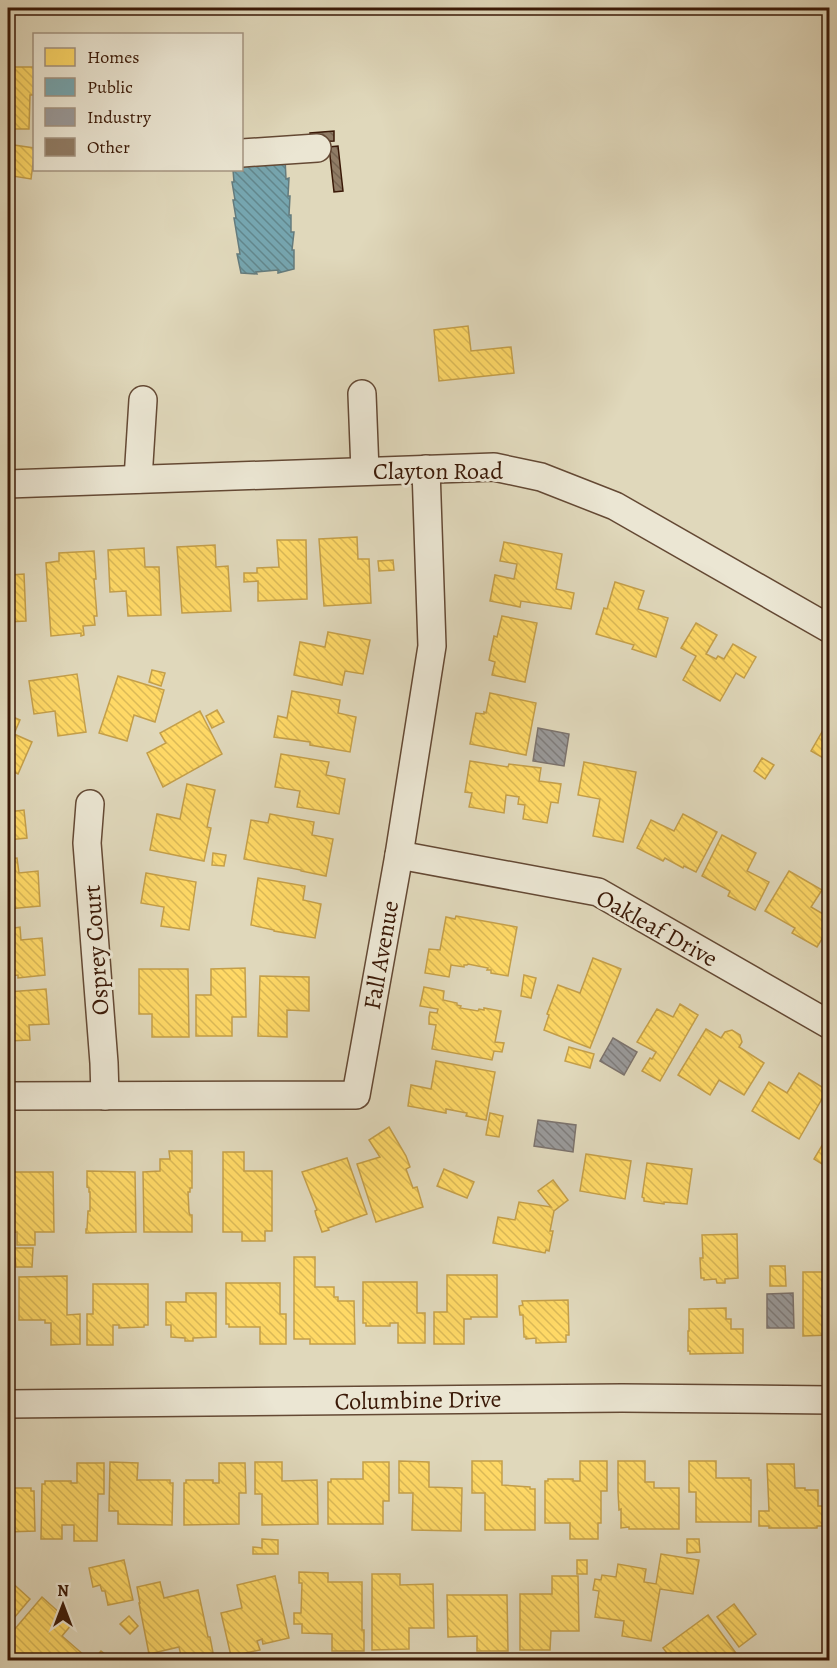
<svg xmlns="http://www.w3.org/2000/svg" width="837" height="1668" font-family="Alegreya,serif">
<defs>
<pattern id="homes-back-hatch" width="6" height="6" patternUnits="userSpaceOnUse" patternTransform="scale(1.5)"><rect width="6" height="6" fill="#ffd966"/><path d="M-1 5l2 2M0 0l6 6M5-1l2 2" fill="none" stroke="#dbba57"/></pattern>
<pattern id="public-back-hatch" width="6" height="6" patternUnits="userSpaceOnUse" patternTransform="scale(1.5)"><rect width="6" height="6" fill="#76a5af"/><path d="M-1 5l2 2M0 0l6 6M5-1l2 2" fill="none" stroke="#62868c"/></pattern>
<pattern id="industry-back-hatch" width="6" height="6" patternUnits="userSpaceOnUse" patternTransform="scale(1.5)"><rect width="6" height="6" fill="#999"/><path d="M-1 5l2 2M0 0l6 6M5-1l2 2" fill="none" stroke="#7e7c7b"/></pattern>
<pattern id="building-back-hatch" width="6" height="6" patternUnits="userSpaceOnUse" patternTransform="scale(1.5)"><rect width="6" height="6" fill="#907c65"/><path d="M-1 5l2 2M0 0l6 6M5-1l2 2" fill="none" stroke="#776551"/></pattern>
</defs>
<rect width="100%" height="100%" fill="#e0d8bb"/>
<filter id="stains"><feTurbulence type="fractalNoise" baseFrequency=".00333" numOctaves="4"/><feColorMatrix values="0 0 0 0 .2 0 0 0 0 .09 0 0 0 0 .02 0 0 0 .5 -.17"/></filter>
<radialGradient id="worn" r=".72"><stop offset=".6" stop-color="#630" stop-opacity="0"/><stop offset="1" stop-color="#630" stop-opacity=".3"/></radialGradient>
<g fill="url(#homes-back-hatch)" stroke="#c49f4a" stroke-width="1.5">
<polygon points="8,67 34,67 34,95 30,95 29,129 8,129"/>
<polygon points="14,145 34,148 34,156 31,179 13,176 8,209 8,148 14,149"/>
<polygon points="468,326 471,351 511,347 514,373 439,381 434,330"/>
<polygon points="357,537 358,559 369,559 371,603 324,606 319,539"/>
<polygon points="277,540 306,540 307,599 258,601 258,581 244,582 244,573 257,573 257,568 279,567"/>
<polygon points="504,542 562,554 556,589 574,593 571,609 521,601 520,607 490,601 495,575 514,579 517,564 500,561"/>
<polygon points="215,545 216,567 228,566 231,611 182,613 177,547"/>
<polygon points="144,548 145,567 159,567 161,615 128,616 126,591 110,592 108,550"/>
<polygon points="94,551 96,579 94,579 97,616 94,616 95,625 83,626 84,635 81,636 81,633 51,636 46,563 59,561 59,553"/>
<polygon points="8,555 9,555 10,575 24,574 26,621 8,622"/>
<polygon points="393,560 394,570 379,571 378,561"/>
<polygon points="615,582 644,591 638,609 668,618 656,657 632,649 634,645 596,634 604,608 607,609"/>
<polygon points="502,616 537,623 525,682 492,675 495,662 489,660 494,636 497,637"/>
<polygon points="696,623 717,635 706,654 716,659 718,656 724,659 733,644 756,657 744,678 736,673 720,701 683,680 696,656 681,648"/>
<polygon points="328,632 370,640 363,674 345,671 342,685 294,675 300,642 325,647"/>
<polygon points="152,670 165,673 161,686 149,682"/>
<polygon points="77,674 86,732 58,736 55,711 34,714 29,681"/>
<polygon points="118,676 164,690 155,722 134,715 127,741 99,733"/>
<polygon points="292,691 340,700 338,713 356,717 350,752 310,745 310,742 274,737 278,716 287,718"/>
<polygon points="490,693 536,703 526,755 470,744 476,713 484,714 484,712 486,713"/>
<polygon points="217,710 224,722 212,728 206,716"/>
<polygon points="200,711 222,754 163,787 147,753 166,743 160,733"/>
<polygon points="8,715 20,720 14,734 32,742 18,774 8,769"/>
<polygon points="830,718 830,766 825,763 827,760 811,751"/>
<polygon points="281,754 329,762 326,775 345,779 339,814 297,807 300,791 275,787"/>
<polygon points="762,758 774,765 765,779 754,771"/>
<polygon points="470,761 508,767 509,764 541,768 539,781 561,784 558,803 551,802 547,823 523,819 525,805 518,804 519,797 506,795 504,813 469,807 472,793 465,792"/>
<polygon points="584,762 636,772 623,842 593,836 600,799 578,795"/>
<polygon points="187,784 215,790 207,827 211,828 204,861 150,850 157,814 180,819"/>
<polygon points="24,810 27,838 8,840 8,812"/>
<polygon points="270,814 314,822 312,835 333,839 326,876 301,871 301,870 244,859 251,820 268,823"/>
<polygon points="683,814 717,832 696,872 684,866 683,868 665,858 663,861 637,848 651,820 674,831"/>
<polygon points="722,835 756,853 747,871 769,882 755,910 728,896 730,891 702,876"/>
<polygon points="213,853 226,855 224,866 212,865"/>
<polygon points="17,858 19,873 38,871 40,906 8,909 8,859"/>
<polygon points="789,871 822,890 811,907 830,918 830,926 817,947 792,933 795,928 765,911"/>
<polygon points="146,873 196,882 189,930 161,926 164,907 141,903"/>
<polygon points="258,878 305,886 303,900 321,904 315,938 274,931 274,930 251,925"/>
<polygon points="456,916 517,927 508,976 491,973 491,970 487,970 488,968 468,964 467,965 464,965 464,967 451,965 449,977 425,973 429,949 440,950 446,917 455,919"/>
<polygon points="20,927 21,940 42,938 45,975 18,978 18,975 8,976 8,929"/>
<polygon points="593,958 621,969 590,1048 544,1030 549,1015 547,1014 558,985 580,993"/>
<polygon points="245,968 246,1017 232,1017 232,1036 196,1036 196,995 211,995 211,969"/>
<polygon points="139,969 188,969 189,1037 152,1037 152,1014 139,1014"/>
<polygon points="524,975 536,978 531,998 521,996"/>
<polygon points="260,976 309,977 309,1011 287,1010 287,1037 258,1036"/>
<polygon points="424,987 444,991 443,1000 457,1003 457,1005 461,1006 460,1008 478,1011 479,1009 484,1010 484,1008 501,1011 495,1042 504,1043 502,1052 494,1051 492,1060 432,1049 436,1025 429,1024 429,1017 430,1012 437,1013 438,1009 420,1006"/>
<polygon points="46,989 49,1024 29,1025 30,1040 8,1041 8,992"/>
<polygon points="680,1004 698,1015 660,1081 642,1071 650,1058 652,1059 656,1052 637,1042 657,1009 673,1017"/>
<polygon points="706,1029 721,1038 725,1032 732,1030 740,1035 742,1042 739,1047 764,1063 744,1095 719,1080 710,1095 678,1075"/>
<polygon points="569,1047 594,1054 590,1068 565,1061"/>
<polygon points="436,1061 495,1072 486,1120 466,1116 467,1113 446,1109 446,1113 408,1106 411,1085 431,1089"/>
<polygon points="799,1073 827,1090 799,1139 752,1111 769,1082 787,1093"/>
<polygon points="490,1113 503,1116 499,1137 486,1135"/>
<polygon points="389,1127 406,1156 410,1167 406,1169 413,1188 417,1187 423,1207 376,1222 357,1164 380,1157 369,1140"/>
<polygon points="830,1132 830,1169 814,1159"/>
<polygon points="169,1151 192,1151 192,1188 190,1188 190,1192 188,1192 189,1212 190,1215 192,1215 192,1232 144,1232 143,1172 160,1171 160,1159 170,1159"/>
<polygon points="223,1152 244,1152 244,1171 272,1171 272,1231 265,1231 265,1241 242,1241 242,1232 223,1232"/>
<polygon points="586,1154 631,1161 625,1199 580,1191"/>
<polygon points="347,1158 367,1214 328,1228 329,1230 322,1232 316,1215 315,1211 317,1210 302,1172"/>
<polygon points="647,1163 692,1169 687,1204 664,1202 664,1204 644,1201 644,1198 642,1197"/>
<polygon points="444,1169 474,1182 467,1198 437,1186"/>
<polygon points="87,1171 135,1172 136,1232 86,1233 86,1229 87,1229 88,1211 90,1211 90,1192 89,1192 89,1188 87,1187"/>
<polygon points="8,1172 53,1172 54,1232 35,1232 35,1245 17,1245 17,1232 8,1233"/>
<polygon points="553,1180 568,1200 554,1211 550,1231 553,1231 549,1251 546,1250 545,1253 493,1243 498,1217 515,1220 519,1202 551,1207 538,1191"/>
<polygon points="737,1234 738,1278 725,1279 725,1283 717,1283 716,1279 704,1280 704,1278 701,1278 700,1258 703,1258 702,1235"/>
<polygon points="14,1248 33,1248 32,1267 16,1267"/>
<polygon points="294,1257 315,1257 315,1287 334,1287 334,1297 338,1297 338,1301 354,1301 355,1344 310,1344 310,1339 294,1339"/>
<polygon points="770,1266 785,1266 786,1286 770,1286"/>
<polygon points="803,1272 830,1272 830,1335 803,1336"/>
<polygon points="447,1275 497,1275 497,1317 471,1317 471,1319 464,1319 464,1344 434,1344 434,1312 447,1312"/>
<polygon points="67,1276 67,1315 80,1314 80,1344 51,1345 51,1323 45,1323 45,1320 19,1320 19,1277"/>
<polygon points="363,1282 417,1282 417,1313 425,1313 425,1343 398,1343 398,1323 390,1323 390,1326 366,1326 366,1323 363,1323"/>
<polygon points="226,1283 280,1283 280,1314 286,1314 286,1344 260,1344 260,1327 229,1327 229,1324 226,1324"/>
<polygon points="8,1284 10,1284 10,1326 8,1327"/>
<polygon points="93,1284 148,1284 148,1325 144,1325 144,1327 119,1328 119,1325 113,1325 113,1345 87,1345 87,1314 93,1314"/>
<polygon points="186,1293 216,1293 216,1337 193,1338 193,1341 185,1341 185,1338 171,1337 171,1325 166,1325 166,1302 186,1302"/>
<polygon points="568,1300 569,1335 566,1335 566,1342 536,1343 536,1338 526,1339 526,1337 524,1337 523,1315 520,1315 519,1306 523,1305 522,1301"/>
<polygon points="726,1308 726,1319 731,1319 731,1329 743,1329 743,1353 690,1354 690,1351 688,1351 688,1331 689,1331 689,1309"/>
<polygon points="399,1461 429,1462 429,1487 462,1488 461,1531 412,1530 413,1493 399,1493"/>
<polygon points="472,1461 502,1461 502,1485 530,1487 530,1489 535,1489 535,1530 485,1530 485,1493 472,1493"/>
<polygon points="580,1461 607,1461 607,1491 601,1491 601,1523 598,1523 598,1539 570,1539 570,1523 545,1523 545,1481 548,1481 548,1479 573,1479 573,1481 580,1481"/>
<polygon points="618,1461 645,1461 645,1482 654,1482 654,1488 679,1488 679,1529 629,1529 629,1527 621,1528 621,1509 619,1510 618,1492"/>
<polygon points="689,1461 716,1461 716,1478 749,1478 749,1480 751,1480 751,1522 696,1522 696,1492 689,1492"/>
<polygon points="110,1462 138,1463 137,1480 170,1480 170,1483 173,1483 172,1525 118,1524 118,1511 109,1511"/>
<polygon points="255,1462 282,1462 282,1481 317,1480 318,1524 262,1525 262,1494 255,1494"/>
<polygon points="363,1462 389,1462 389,1501 383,1501 383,1524 328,1524 328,1482 331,1482 331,1479 363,1479"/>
<polygon points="77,1463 104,1463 104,1494 98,1494 97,1541 74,1541 74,1525 62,1525 62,1539 41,1539 42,1484 45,1484 45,1481 71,1481 71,1483 77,1483"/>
<polygon points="219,1463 245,1463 246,1493 239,1493 239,1524 184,1525 184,1483 186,1483 186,1480 213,1480 213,1483 219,1483"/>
<polygon points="767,1464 794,1464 795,1488 805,1488 805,1490 818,1490 818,1506 830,1506 830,1526 817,1526 817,1528 769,1528 769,1526 759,1526 759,1511 769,1511"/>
<polygon points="8,1488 31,1488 31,1491 34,1491 35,1531 8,1532"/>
<polygon points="262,1539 278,1540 278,1554 253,1554 253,1547 262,1548"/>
<polygon points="687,1539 699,1539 700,1552 687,1553"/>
<polygon points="661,1554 699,1560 693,1594 660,1589 651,1641 622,1636 624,1621 595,1617 599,1591 593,1590 595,1579 601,1580 602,1575 616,1577 618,1564 646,1569 644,1582 656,1584"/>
<polygon points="124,1560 133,1600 108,1605 105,1591 102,1591 100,1585 93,1587 89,1568"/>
<rect x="577" y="1560" width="10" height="14"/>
<polygon points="299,1572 328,1573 328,1582 362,1582 362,1630 364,1630 364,1651 332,1651 332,1634 302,1633 302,1624 294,1624 294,1613 301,1613 302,1583 299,1583"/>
<polygon points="372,1574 400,1574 400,1585 433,1584 434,1628 409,1628 409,1649 372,1650"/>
<polygon points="275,1576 289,1638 263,1644 262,1639 257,1641 260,1650 231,1656 221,1613 242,1608 237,1585"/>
<polygon points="552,1576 578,1576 579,1631 551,1631 550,1650 520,1650 520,1594 552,1594"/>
<polygon points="8,1579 30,1599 8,1625"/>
<polygon points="160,1582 164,1598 198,1590 208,1637 210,1637 214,1658 201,1660 182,1660 179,1647 149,1654 139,1603 140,1603 137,1587"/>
<polygon points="447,1595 507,1595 508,1651 477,1651 477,1636 448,1637"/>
<polygon points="42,1597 72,1624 62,1636 85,1656 81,1660 19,1660 8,1650 8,1637"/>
<polygon points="734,1604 756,1634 739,1647 717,1617"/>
<polygon points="708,1615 741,1660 672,1660 663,1648"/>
<polygon points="129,1616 138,1626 130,1634 120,1624"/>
<polygon points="101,1651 113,1660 93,1660"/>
</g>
<polygon fill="url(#public-back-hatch)" stroke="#647b7d" stroke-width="1.5" points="285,158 286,179 289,178 288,196 290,196 289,215 291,215 291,232 294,232 292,250 294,250 294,269 278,273 278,270 256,272 257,274 241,273 237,254 240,254 234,218 236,218 233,200 235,200 232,182 234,182 233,170 242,170 242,161"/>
<g fill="url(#industry-back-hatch)" stroke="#7c736d" stroke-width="1.5">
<polygon points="538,728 569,734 564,766 533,761"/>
<polygon points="613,1038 637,1052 624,1075 600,1061"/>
<polygon points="538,1120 576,1125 573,1152 534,1146"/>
<polygon points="793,1293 794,1328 767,1328 767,1294"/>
</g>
<g fill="url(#building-back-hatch)" stroke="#3a1907" stroke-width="1.5">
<polygon points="334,131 334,141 311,142 310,133"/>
<polygon points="338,146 343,191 334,192 329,147"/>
</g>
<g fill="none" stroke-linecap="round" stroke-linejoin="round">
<defs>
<g id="minor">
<polyline points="242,153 317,148"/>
<polyline points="362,394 365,471"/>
<polyline points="138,479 143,400"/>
<polyline points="8,484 494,467 541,477 615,506 830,629"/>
<polyline points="90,804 87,843 104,1063 105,1096"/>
<polyline points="399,855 598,892 830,1025"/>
<polyline points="8,1096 356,1095 399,855 432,646 426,469"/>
<polyline points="8,1404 622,1398 830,1400"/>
</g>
</defs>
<use href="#minor" stroke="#644934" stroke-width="30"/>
<use href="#minor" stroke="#ebe6d3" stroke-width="27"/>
</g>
<g text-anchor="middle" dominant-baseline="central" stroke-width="6" stroke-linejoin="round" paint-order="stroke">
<g font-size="24" fill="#3a1907" stroke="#ebe6d3">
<text x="438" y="471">Clayton Road</text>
<text transform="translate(657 928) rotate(29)">Oakleaf Drive</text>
<text transform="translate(96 950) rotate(-94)">Osprey Court</text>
<text transform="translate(381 955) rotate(-80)">Fall Avenue</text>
<text transform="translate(418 1400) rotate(-1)">Columbine Drive</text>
</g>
</g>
<rect width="837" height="1668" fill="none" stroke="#e0d8bb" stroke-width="30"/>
<rect x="9" y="9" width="819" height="1650" fill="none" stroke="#3a1907" stroke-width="3"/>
<rect x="15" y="15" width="807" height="1638" fill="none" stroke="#3a1907" stroke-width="1.5"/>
<rect x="33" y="33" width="210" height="138" fill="#ebe6d3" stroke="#a49481" stroke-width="1.5"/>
<rect x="45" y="48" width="30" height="18" fill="#ffd966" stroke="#a49481" stroke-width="1.5"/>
<text x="87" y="63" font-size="18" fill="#3a1907">Homes</text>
<rect x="45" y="78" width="30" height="18" fill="#76a5af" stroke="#a49481" stroke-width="1.5"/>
<text x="87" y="93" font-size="18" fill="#3a1907">Public</text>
<rect x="45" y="108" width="30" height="18" fill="#999999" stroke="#a49481" stroke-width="1.5"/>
<text x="87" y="123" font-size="18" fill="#3a1907">Industry</text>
<rect x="45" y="138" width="30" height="18" fill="#907c65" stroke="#a49481" stroke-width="1.5"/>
<text x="87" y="153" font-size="18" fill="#3a1907">Other</text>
<g transform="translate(63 1605)" stroke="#ebe6d3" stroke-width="4.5" paint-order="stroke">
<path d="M0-4.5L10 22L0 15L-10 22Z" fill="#3a1907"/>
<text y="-9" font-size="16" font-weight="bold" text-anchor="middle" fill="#3a1907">N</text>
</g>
<rect width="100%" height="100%" filter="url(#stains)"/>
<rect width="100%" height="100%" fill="url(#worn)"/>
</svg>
